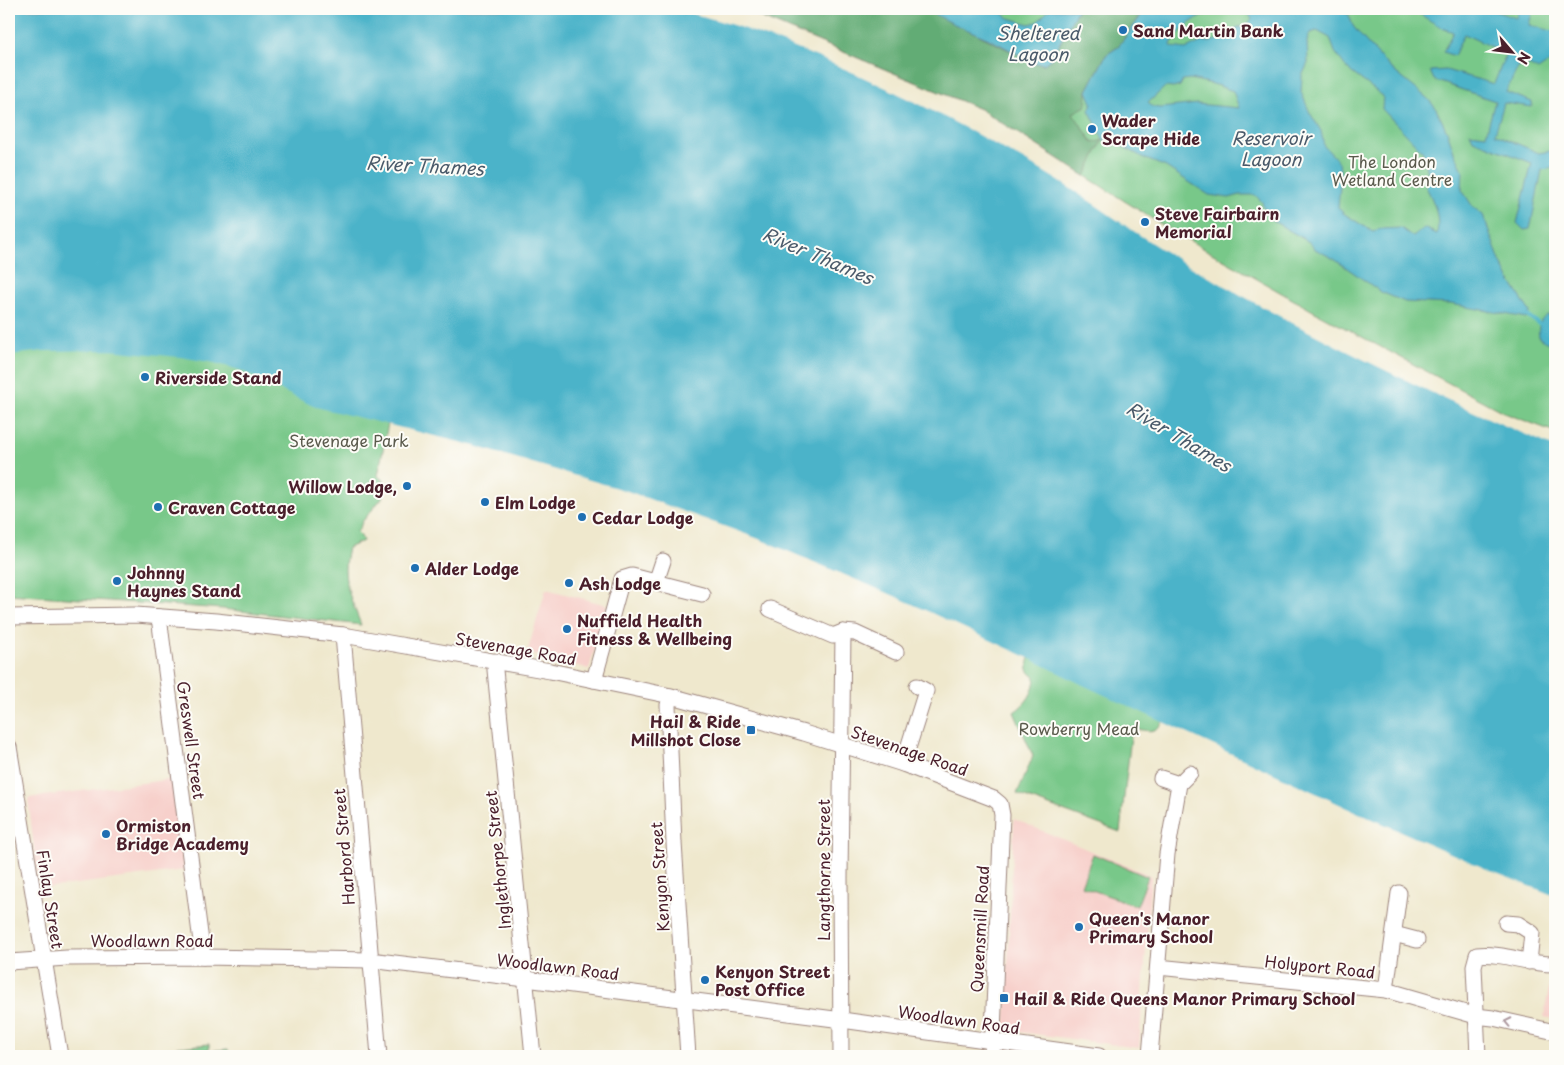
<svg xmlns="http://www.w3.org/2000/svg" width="1564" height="1065" font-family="'Playpen Sans',sans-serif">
<rect width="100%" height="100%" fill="#fdfcf7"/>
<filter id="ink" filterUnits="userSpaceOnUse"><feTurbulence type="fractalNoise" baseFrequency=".02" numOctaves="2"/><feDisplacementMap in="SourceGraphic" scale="10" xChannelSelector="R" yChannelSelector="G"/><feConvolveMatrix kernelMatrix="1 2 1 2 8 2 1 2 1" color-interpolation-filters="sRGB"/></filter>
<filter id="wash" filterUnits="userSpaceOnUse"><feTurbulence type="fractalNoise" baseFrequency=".0096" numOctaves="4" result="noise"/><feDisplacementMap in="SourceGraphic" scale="20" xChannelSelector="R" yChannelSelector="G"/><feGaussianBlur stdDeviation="1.12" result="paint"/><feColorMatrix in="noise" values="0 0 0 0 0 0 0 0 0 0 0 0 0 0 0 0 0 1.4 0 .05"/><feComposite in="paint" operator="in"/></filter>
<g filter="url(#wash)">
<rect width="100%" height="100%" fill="#efe8cd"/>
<g fill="#f7d0cb">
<polygon points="546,589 607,605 589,669 527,653"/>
<polygon points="173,779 184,870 39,889 28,798"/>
<polygon points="1014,819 1151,876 1139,1048 1005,1030"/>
<polygon points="1552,969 1555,969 1555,1019 1544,1017"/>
</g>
<g fill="#78c889" stroke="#61745a">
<polygon points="741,9 1555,9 1555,432 1507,414 1313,311 1159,223 980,109"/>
<path d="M76,337C132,338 190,342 243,359C270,368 293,386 319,395C342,403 367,407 390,413L378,476L385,482L382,498L362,522L360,528L357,532L361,536L363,541L348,548C340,580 350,595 361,625L223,609L9,594V343L42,339Z"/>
<path d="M1040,650L1086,673L1169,711C1158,733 1155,733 1132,728L1120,832L1017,794L1033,756L1014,712C1027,703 1034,693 1035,677C1026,671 1026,665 1030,655L1037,659Z"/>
<polygon points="1093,854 1148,877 1137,906 1081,886"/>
<polygon points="209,1044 209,1051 228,1049 229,1056 171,1056 170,1048"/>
</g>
<polygon fill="#62ac75" stroke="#566650" points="741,9 927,9 1035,63 1044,64 1052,58 1078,9 1145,9 1118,47 1106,55 1087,91 1086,106 1073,113 1093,143 1103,140 1085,176 980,109"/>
<g fill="#4bb3c9" stroke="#4a697a" fill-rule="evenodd">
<polygon points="9,9 619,9 729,37 834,77 905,110 1035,181 1182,276 1342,362 1520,445 1555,460 1555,883 1496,860 1357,799 1086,673 1040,650 904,587 761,527 632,480 469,432 318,395 245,359 216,351 181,345 111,338 42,339 9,343"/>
<polygon points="924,9 997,9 1009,18 1029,24 1037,22 1050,9 1078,9 1052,58 1044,64 1035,63 989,39 954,24"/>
<path d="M1146,9H1234C1203,15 1190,16 1171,44L1172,47L1186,49L1203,41L1210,42L1231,35L1238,27H1245L1252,19L1246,11L1242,9H1337L1349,15L1353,26L1360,35L1390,68L1427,98L1435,107L1447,131L1454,152L1463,170L1462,190L1473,207L1483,215L1500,261L1509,279L1530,312L1526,318L1451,304L1405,302L1381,292L1334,259L1315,249L1309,242L1273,221L1266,214L1262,202L1255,195H1240L1229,198L1209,195L1166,167L1146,159L1120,145L1103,140L1095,122L1089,110L1092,103L1087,91L1106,55L1118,47ZM1317,31L1330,38L1335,52L1348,70L1383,96L1382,109L1423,152L1428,173L1426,187C1434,202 1440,216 1437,234L1424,228L1413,237L1401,228L1380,229L1373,232L1343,213L1338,207L1341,177L1339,162L1324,146L1321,131L1310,113L1301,92L1302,76L1308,63L1307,41L1310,33ZM1190,79L1213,84L1233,91L1239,108L1197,104L1160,108L1153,107L1148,103L1165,87L1173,88L1180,86L1183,80Z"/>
<path d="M1411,9H1488L1516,18L1519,9H1533L1529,25L1555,32V61L1553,60L1538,70L1521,61L1506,92L1532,102V107L1504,103L1495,134L1539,153L1550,151L1555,161L1554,168L1542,170L1530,229L1524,230L1517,223L1532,163L1473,140L1470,133L1486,135L1495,101L1434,80L1430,71L1446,70L1494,84L1506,54L1464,34L1454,56L1443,52L1453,32C1437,27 1426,17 1411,9Z"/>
<path d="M1547,315L1555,316V347L1539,338C1538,328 1538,322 1547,315Z"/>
</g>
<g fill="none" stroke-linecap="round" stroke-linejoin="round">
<polyline stroke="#4bb3c9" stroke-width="4" points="1528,316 1539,324"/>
<g stroke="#4bb3c9" stroke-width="24">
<path d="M619,9C655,17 695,25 731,37C837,73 937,124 1034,180C1085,210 1132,247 1184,277C1303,345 1428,407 1555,460"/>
<polyline points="9,343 42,339 111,338 181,345 216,351 245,359 318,395 469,432 632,480 761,527 904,587 1040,650 1086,673 1357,799 1496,860 1511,833"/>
<polyline points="1501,851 1496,860 1555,883"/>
</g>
</g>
</g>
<g filter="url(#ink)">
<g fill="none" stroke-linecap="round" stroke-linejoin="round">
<defs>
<g id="street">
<polyline points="656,582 663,561"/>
<polyline points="770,609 833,636 843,632"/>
<polyline points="9,617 136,615 216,621 343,635 550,671 671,696 804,733 903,764 994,799 1000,804 1002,815 992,1056"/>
<polyline points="159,617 203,957"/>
<polyline points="343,635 379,1056"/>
<polyline points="496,661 495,670 533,1056"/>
<polyline points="594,680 622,579 632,576 702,594"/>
<polyline points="671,696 668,705 674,843 688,1056"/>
<polyline points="9,747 60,1056"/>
<polyline points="903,764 926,691 917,686"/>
<polyline points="1161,778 1179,784"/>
<polyline points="1506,923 1518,924 1532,933 1529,962"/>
<polyline points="1394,934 1417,940"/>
<polyline points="9,962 67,958 203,957 370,960 526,979 842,1020 1099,1056"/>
<polyline points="1158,967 1386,990 1476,1016 1493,1018 1555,1032"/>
<polyline points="1386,990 1399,893"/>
<polyline points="841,1056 840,878 843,632 855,633 896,652"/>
<polyline points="1150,1056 1167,854 1179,784 1190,773"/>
<path d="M1478,1056L1474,966L1477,955C1503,952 1529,965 1555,964"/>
</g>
</defs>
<use href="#street" stroke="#9c847c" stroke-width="17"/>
<use href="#street" stroke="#fff" stroke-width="15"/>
</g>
<defs><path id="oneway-chevron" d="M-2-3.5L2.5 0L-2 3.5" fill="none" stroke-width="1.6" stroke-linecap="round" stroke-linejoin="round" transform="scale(1.25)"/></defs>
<use stroke="#ae9aa0" href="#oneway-chevron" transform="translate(1508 1022) rotate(-168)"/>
</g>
<g fill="#1f6fb2" stroke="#fdfcf7" stroke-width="2">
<circle cx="1123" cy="30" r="5"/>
<circle cx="1092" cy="129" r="5"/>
<circle cx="1145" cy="222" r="5"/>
<circle cx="145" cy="377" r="5"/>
<circle cx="407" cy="486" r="5"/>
<circle cx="485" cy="502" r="5"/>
<circle cx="158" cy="507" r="5"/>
<circle cx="582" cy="517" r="5"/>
<circle cx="415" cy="568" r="5"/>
<circle cx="117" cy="581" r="5"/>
<circle cx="569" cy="583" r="5"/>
<circle cx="567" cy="629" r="5"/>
<rect x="746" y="725" width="10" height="10" rx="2.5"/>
<circle cx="106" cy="834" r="5"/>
<circle cx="1079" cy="927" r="5"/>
<circle cx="705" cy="980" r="5"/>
<rect x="999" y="993" width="10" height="10" rx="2.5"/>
</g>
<g text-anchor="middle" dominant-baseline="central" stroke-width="4" stroke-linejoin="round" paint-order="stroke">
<g font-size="16" font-weight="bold" fill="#4a1f2b" stroke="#fdfcf7" text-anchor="start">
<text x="1133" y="30">Sand Martin Bank</text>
<text x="1102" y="120">Wader<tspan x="1102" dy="18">Scrape Hide</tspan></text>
<text x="1155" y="213">Steve Fairbairn<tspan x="1155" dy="18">Memorial</tspan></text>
<text x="155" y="377">Riverside Stand</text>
<text x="397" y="486" text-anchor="end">Willow Lodge,</text>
<text x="495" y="502">Elm Lodge</text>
<text x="168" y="507">Craven Cottage</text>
<text x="592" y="517">Cedar Lodge</text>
<text x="425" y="568">Alder Lodge</text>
<text x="127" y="572">Johnny<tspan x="127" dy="18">Haynes Stand</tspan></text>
<text x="579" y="583">Ash Lodge</text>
<text x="577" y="620">Nuffield Health<tspan x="577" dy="18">Fitness &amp; Wellbeing</tspan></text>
<text x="741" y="721" text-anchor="end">Hail &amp; Ride<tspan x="741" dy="18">Millshot Close</tspan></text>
<text x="116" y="825">Ormiston<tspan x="116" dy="18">Bridge Academy</tspan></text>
<text x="1089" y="918">Queen's Manor<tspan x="1089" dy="18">Primary School</tspan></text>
<text x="715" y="971">Kenyon Street<tspan x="715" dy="18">Post Office</tspan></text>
<text x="1014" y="998">Hail &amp; Ride Queens Manor Primary School</text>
</g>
<g font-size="16" fill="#5a5a4c" stroke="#fdfcf7">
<text x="1392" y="161">The London<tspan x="1392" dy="18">Wetland Centre</tspan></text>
<text x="349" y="440">Stevenage Park</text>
<text x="1079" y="728">Rowberry Mead</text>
</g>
<g font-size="16" fill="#4a1f2b" stroke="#fdfcf7">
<text transform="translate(516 648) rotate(10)">Stevenage Road</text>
<text transform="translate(192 740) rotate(82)">Greswell Street</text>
<text transform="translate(910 750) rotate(19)">Stevenage Road</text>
<text transform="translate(343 847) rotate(-95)">Harbord Street</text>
<text transform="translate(497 860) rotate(-96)">Inglethorpe Street</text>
<text transform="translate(823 870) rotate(-90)">Langthorne Street</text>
<text transform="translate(659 877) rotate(-94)">Kenyon Street</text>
<text transform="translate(51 899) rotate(81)">Finlay Street</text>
<text transform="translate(979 929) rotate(-87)">Queensmill Road</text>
<text x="152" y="940">Woodlawn Road</text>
<text transform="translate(558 966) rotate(7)">Woodlawn Road</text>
<text transform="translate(1320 966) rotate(6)">Holyport Road</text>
<text transform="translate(959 1019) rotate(8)">Woodlawn Road</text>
</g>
<g font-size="18" font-style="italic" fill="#4a5a6a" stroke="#fdfcf7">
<text x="1038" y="32">Sheltered<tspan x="1038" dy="21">Lagoon</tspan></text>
<text x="1271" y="137">Reservoir<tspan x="1271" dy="21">Lagoon</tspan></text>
<text transform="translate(425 165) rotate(3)">River Thames</text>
<text transform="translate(818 255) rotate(23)">River Thames</text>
<text transform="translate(1179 436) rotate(31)">River Thames</text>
</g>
</g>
<rect width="1564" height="1065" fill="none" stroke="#fdfcf7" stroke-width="30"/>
<g transform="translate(1512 52) rotate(118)" stroke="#fdfcf7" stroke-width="4" paint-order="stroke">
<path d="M0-4L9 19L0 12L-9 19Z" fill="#4a1f2b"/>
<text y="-8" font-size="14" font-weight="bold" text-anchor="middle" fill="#4a1f2b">N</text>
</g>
</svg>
